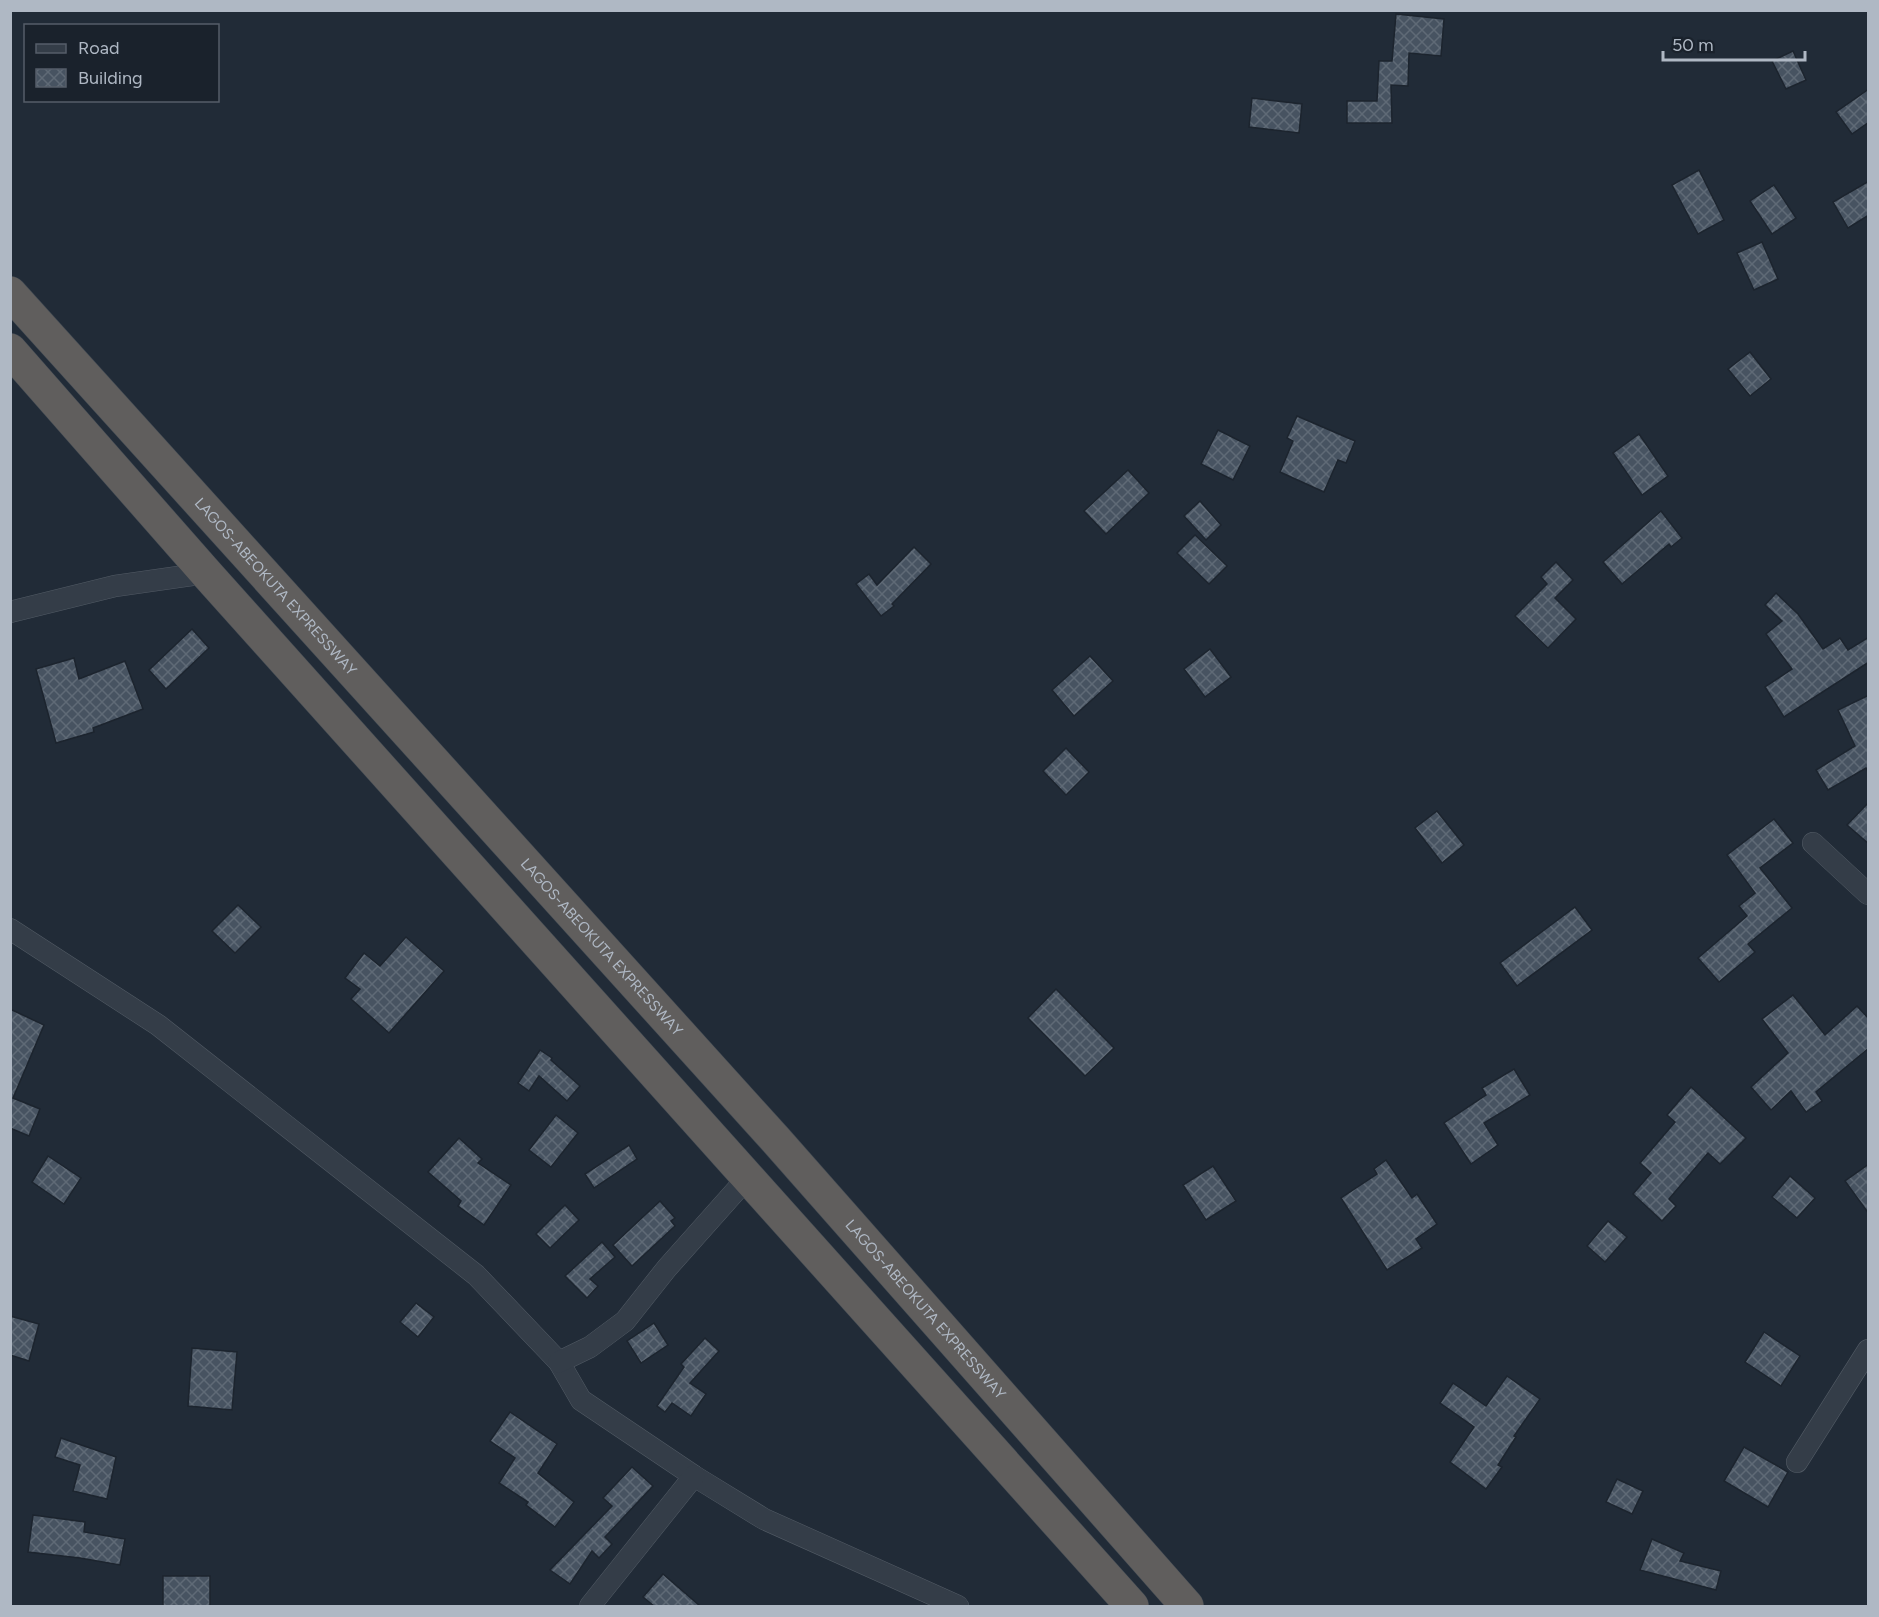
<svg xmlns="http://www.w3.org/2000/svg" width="1879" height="1617" font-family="Figtree,sans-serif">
<defs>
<pattern id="building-cross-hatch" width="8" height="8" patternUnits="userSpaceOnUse" patternTransform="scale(1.5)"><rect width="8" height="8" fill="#475361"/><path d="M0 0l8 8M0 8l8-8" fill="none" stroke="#5f6a76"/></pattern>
</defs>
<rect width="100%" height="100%" fill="#212b37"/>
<g fill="url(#building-cross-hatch)" stroke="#1c242e" stroke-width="1.5">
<polygon points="1396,14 1444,19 1441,56 1409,53 1408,86 1391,85 1392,123 1347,123 1347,101 1377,101 1379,61 1392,61"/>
<polygon points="1793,51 1806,80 1786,89 1772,61"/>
<polygon points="1869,89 1869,122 1852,134 1836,112"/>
<polygon points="1252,98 1302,104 1299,133 1249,127"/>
<polygon points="1699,170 1724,220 1698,234 1672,185"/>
<polygon points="1869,181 1869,215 1848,228 1833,202"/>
<polygon points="1774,185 1796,218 1772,234 1750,201"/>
<polygon points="1762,242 1778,279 1754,290 1737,253"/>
<polygon points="1750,352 1771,379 1750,396 1728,369"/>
<polygon points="1297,416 1355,441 1346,463 1338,460 1324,492 1280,472 1293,441 1287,438"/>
<polygon points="1218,430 1250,446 1233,480 1201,464"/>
<polygon points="1639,434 1668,476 1642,495 1613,453"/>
<polygon points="1128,470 1149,493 1106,534 1084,511"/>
<polygon points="1200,501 1221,525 1206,540 1184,516"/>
<polygon points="1661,511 1682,538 1671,547 1669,544 1622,584 1603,562"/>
<polygon points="1195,535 1227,566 1209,584 1177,553"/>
<polygon points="914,547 931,564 892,604 894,606 881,616 856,584 869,574 877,585"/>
<polygon points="1556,562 1573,580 1555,598 1576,619 1548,648 1515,616 1547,584 1541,577"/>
<polygon points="1776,593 1798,614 1823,649 1840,638 1848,650 1869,637 1869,662 1784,717 1765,687 1792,669 1766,634 1782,621 1765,605"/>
<polygon points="192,629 209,648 166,689 149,670"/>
<polygon points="1210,649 1231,677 1205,697 1184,669"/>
<polygon points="1090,656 1113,681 1074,716 1052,690"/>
<polygon points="74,658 79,679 125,661 143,709 93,728 94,732 56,743 36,669"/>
<polygon points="1869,695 1869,773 1866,768 1828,790 1816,770 1855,746 1838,710"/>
<polygon points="1066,748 1089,772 1066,795 1043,771"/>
<polygon points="1869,802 1869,844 1847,825"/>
<polygon points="1437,811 1464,845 1442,863 1415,828"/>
<polygon points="1774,819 1793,843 1760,868 1792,908 1748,944 1755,952 1719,982 1698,958 1747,916 1739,906 1755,893 1727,855"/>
<polygon points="238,905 261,927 235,953 212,931"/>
<polygon points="1575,907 1592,930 1517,986 1500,963"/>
<polygon points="406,937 444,971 389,1033 351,999 360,989 345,978 364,953 380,966"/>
<polygon points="1056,989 1114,1048 1085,1076 1028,1018"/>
<polygon points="1793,995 1825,1035 1857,1006 1869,1019 1869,1048 1816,1092 1822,1101 1806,1112 1791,1091 1771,1110 1751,1087 1788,1053 1762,1019"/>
<polygon points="10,1009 44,1025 13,1098 40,1109 29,1136 10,1128"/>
<polygon points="540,1050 552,1058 551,1060 580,1086 567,1101 539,1076 529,1091 518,1083"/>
<polygon points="1514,1069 1530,1095 1484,1123 1498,1145 1471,1164 1444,1123 1486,1095 1482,1088"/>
<polygon points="1691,1087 1746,1138 1720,1164 1708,1153 1669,1199 1676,1206 1662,1221 1633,1194 1651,1173 1640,1163 1675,1122 1667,1115"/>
<polygon points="556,1115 578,1133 551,1167 529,1150"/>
<polygon points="459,1138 482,1159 478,1163 511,1185 484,1225 458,1206 461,1201 428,1172"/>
<polygon points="629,1145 637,1159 594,1188 585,1174"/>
<polygon points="48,1156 81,1178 64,1204 32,1182"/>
<polygon points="1386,1160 1412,1198 1417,1194 1437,1224 1416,1239 1422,1248 1387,1270 1341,1198 1377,1174 1374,1169"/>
<polygon points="1869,1164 1869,1214 1845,1181"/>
<polygon points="1213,1166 1236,1201 1206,1220 1183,1185"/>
<polygon points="1790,1176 1815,1198 1797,1218 1772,1197"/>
<polygon points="660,1201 675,1218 671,1221 675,1226 632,1266 613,1245"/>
<polygon points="565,1205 579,1220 550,1248 536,1234"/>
<polygon points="1608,1221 1627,1237 1605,1262 1587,1246"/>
<polygon points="602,1242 615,1257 590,1279 598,1286 587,1298 565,1276"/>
<polygon points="416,1303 434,1317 418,1337 400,1322"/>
<polygon points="10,1316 39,1324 29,1361 10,1355"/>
<polygon points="654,1323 668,1345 641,1363 627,1341"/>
<polygon points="1764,1332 1800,1356 1781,1386 1745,1362"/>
<polygon points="705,1338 719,1351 690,1383 706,1394 691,1416 672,1403 665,1412 657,1406 684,1367 681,1364"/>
<polygon points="192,1348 237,1352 232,1410 188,1406"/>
<polygon points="1507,1376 1540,1399 1514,1436 1516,1437 1498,1465 1502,1467 1486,1489 1450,1462 1474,1427 1440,1403 1453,1383 1486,1406"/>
<polygon points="510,1412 557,1444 538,1473 574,1502 555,1527 526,1505 528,1502 499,1483 515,1458 490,1441"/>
<polygon points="61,1438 116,1457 107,1499 73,1491 80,1465 55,1457"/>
<polygon points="1744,1447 1788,1472 1768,1507 1724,1481"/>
<polygon points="632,1467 653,1486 605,1537 612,1544 599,1558 592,1551 570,1584 550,1570 612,1506 603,1498"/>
<polygon points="1617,1479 1643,1491 1632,1514 1606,1502"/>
<polygon points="33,1515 85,1522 84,1532 125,1539 120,1565 80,1558 28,1552"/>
<polygon points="1652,1539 1684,1553 1680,1561 1721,1571 1716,1590 1640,1570"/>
<polygon points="663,1574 700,1606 654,1606 643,1597"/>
<rect x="163" y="1576" width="47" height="30"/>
</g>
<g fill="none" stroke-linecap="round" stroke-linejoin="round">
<defs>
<g id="minor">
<polyline points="10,612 115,586 206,573"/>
<polyline points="1813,843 1868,894"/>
<polyline points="10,929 158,1025 476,1275 559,1362 581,1400 694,1476 764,1519 958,1606"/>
<polyline points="559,1362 590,1347 625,1321 667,1268 748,1177"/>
<polyline points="1797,1462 1868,1350"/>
<polyline points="590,1606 694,1476"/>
</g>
<g id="trunk">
<path id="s1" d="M10,293L776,1140L1187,1606"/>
<polyline points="10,350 206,573 1132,1606"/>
</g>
</defs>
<use href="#minor" stroke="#525b65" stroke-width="22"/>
<use href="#trunk" stroke="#3f4852" stroke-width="34"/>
<use href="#minor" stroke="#343d48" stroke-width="21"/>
<use href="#trunk" stroke="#605e5d" stroke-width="33"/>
</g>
<g text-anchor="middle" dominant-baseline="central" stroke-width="5" stroke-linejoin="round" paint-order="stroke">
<g font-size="15" fill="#afb8c4" stroke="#1a222c">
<text stroke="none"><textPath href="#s1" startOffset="396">LAGOS-ABEOKUTA EXPRESSWAY</textPath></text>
<text stroke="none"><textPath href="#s1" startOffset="882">LAGOS-ABEOKUTA EXPRESSWAY</textPath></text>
<text stroke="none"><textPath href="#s1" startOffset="1368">LAGOS-ABEOKUTA EXPRESSWAY</textPath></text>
</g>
</g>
<rect width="1879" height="1617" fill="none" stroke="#afb8c4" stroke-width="24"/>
<rect x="24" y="24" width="195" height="78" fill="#1a222c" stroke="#565e69" stroke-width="1.5"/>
<rect x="36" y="44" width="30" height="9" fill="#343d48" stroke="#565e69" stroke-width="1.5"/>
<text x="78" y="54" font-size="18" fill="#afb8c4">Road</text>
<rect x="36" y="69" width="30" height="18" fill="url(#building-cross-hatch)" stroke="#565e69" stroke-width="1.5"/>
<text x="78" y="84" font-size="18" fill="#afb8c4">Building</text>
<path d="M1663 51v9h142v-9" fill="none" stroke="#afb8c4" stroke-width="3"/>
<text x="1672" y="51" font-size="18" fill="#afb8c4" stroke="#1a222c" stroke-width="4.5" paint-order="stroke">50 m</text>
</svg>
